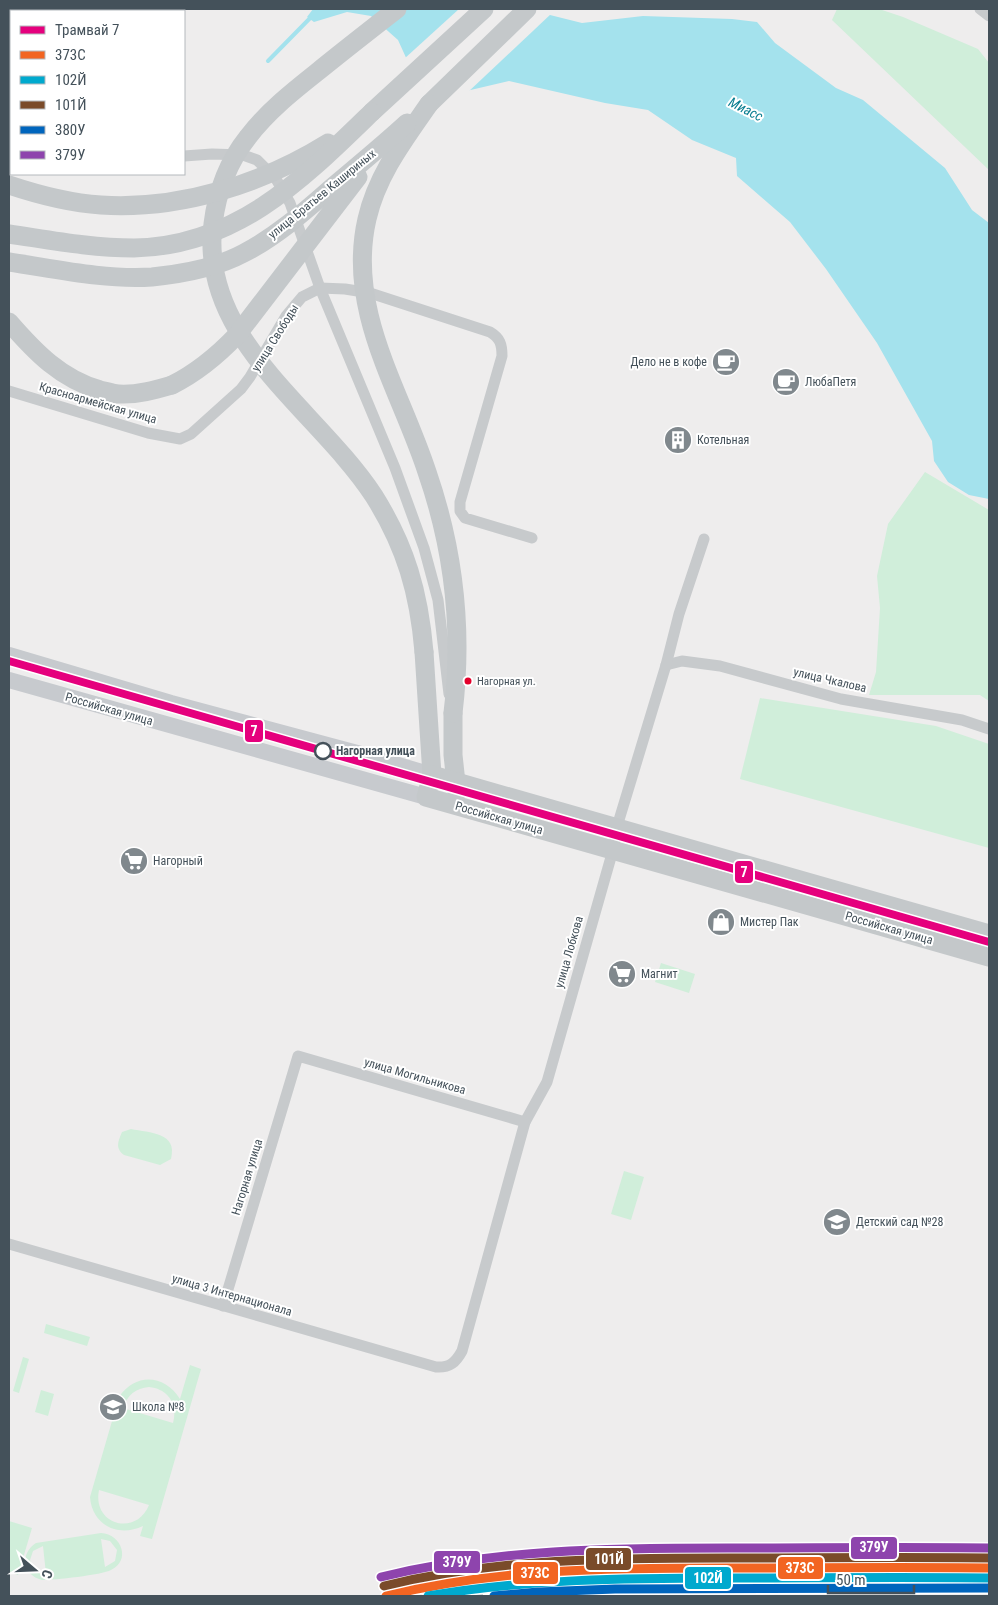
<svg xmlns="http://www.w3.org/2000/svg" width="998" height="1605" font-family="'Roboto Condensed',sans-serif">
<rect width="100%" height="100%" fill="#eeeded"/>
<g fill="#d0eeda" fill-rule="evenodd">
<polygon points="837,9 879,9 903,17 978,49 989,63 989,170 832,20"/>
<polygon points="925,472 989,510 989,701 980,695 869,695 876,672 880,608 877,576 888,524"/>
<polygon points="760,698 936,726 989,744 989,848 740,779"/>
<polygon points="661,963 695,974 689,993 655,982"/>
<path d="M131,1129C150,1133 178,1132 171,1159L160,1165L124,1155C115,1148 118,1142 122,1132Z"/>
<polygon points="624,1171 644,1177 631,1220 611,1214"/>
<polygon points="46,1324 90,1337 87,1346 44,1333"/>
<polygon points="23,1357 29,1359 19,1393 13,1391"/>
<path d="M190,1365L201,1369L152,1539L140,1536L143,1526C118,1538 92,1525 90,1497L119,1397C136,1372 165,1375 180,1399ZM149,1387C169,1389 178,1405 173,1423L123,1408C127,1395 136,1388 149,1387ZM99,1490L149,1505C136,1537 92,1525 99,1490Z"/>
<polygon points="41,1390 54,1394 48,1416 35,1412"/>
<polygon points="9,1521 32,1528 18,1575 9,1572"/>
<path d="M101,1533C122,1534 131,1561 111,1570C102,1575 54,1580 42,1580C22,1575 20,1553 36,1543ZM101,1539L110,1541L117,1550L115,1561L105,1567ZM43,1546L46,1574H41L35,1571L30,1560L33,1551Z"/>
</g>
<polygon fill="#a4e2ed" points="313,9 526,9 582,23 643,16 732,19 757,22 775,43 836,88 863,100 945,168 972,210 989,223 989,499 969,495 948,482 934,461 932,441 877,343 826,269 790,222 737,176 736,158 692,140 648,110 605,103 509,81 462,92 408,62 398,40 371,16 347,12 314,22 307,17"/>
<polygon fill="#eeeded" points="459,9 536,9 552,13 467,93 461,94 421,83 404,59"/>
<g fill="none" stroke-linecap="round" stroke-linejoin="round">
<polyline stroke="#a4e2ed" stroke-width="4" points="268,61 319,9"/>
<g stroke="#c7cacc" stroke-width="11">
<polyline points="980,9 989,16"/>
<polyline points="9,146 11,147"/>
<polyline points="184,156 212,154 243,155 257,160 276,179 290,203 320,288 395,468 424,548 438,600 449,694"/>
<path d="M9,391L148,433L180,439L191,434L241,389L250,377L286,316L302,297L320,288L345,289L370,293L490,332C500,338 502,344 502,356L460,502V511L465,518L532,538"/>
<polyline points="666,665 682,661 720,666 841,699 962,720 989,729"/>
<path d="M9,1244L436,1367C450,1368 456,1362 462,1351L525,1122L547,1082L613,850L619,820L666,665L679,614L704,539"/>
<polyline points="223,1306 298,1056 525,1122"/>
</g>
<g stroke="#c7cace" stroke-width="16">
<polyline points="9,655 171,703 361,754 432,775"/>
<polyline points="9,680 426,797"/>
</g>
<g stroke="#c4c8ca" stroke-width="19">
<polyline points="429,104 527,9"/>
<polyline points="372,112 484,9"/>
<path d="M9,322C35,352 61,379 100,390C106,391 113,394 119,394C137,395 155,390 172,385"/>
<polyline points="424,652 432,775 426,797 989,957"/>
<polyline points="453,713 453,755 457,792"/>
<polyline points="432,775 989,934"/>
</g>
<defs>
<polyline id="rail" points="461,1596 683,1581 989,1579"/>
</defs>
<use href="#rail" stroke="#c2c4c6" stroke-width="5.5"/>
<use href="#rail" stroke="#fff" stroke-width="4" stroke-dasharray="11" stroke-linecap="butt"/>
<g stroke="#c4c8ca" stroke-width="19">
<path d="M397,9C370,30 343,51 316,73C292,92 267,112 248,137C228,162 217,192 213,224C199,340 317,409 374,496C406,547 419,593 424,652"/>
<path d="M429,104C404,140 377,175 367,219C346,310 400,389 427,472C454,550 463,631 453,713"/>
<path d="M9,185C39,195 69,203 101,205C180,210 262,184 328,143"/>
<path d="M9,234C50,240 91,248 134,248C237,246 303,179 372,112"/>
<path d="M9,262C56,269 104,280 152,277C183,274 216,268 244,253C275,237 303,213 329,190C355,168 382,146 407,123"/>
<path d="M172,385C198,372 217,356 237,335L358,177"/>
</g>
<defs>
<path id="rail-1" d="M386,1596C498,1568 613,1568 728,1568C815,1568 902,1567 989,1568"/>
<path id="rail-2" d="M428,1596C527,1579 627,1578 727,1578C814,1578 902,1577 989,1578"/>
<path id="rail-3" d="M384,1586C497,1558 613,1558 729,1558C815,1558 902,1557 989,1558"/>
<polyline id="rail-4" points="494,1596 538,1592 615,1589 989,1588"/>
<path id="rail-5" d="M381,1577C495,1549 611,1548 728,1548C815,1548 902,1547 989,1548"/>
</defs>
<use href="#rail-1" stroke="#fff" stroke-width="12"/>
<use href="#rail-2" stroke="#fff" stroke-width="12"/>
<use href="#rail-3" stroke="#fff" stroke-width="12"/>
<use href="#rail-4" stroke="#fff" stroke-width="12"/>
<use href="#rail-5" stroke="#fff" stroke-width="12"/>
<use href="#rail-1" stroke="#f26522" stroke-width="9"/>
<use href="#rail-2" stroke="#00a9ce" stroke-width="9"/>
<use href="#rail-3" stroke="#7a4b2a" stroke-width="9"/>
<use href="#rail-4" stroke="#0065bd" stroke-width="9"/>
<use href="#rail-5" stroke="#8e44ad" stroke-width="9"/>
<defs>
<polyline id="tram-1" points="9,661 989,942"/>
</defs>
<use href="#tram-1" stroke="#fff" stroke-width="11"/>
<use href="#tram-1" stroke="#e5007d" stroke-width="8"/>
</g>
<defs>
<symbol id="cafe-disc" viewBox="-11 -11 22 22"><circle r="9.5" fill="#80888d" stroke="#fff"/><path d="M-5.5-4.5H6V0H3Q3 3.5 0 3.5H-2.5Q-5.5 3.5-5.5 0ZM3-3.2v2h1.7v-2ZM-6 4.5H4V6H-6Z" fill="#fff"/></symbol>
<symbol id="building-disc" viewBox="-11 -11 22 22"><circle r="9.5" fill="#80888d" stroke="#fff"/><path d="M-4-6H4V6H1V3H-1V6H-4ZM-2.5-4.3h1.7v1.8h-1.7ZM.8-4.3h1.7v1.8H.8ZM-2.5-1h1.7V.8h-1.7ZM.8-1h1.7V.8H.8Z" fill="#fff"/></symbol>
<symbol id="supermarket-disc" viewBox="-11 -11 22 22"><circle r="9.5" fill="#80888d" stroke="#fff"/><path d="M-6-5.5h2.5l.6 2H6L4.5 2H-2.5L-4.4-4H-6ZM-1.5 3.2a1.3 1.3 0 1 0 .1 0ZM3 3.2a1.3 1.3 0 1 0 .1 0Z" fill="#fff"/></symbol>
<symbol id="shop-disc" viewBox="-11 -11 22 22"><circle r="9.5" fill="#80888d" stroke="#fff"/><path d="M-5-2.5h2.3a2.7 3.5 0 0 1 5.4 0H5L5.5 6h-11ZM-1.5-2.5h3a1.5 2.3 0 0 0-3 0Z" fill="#fff"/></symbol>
<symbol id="school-disc" viewBox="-11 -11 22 22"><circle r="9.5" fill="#80888d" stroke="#fff"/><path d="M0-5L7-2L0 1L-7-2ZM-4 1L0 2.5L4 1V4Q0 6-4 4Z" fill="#fff"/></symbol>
</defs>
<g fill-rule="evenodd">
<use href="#cafe-disc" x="710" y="346" width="32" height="32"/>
<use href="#cafe-disc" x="770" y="366" width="32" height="32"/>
<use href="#building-disc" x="662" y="424" width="32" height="32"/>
<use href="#supermarket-disc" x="118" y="845" width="32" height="32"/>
<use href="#shop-disc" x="705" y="906" width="32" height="32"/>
<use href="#supermarket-disc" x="606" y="958" width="32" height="32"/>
<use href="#school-disc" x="821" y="1206" width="32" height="32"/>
<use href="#school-disc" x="97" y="1391" width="32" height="32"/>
</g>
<circle fill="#e4002b" stroke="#fff" stroke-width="2" cx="468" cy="681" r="4.5"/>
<circle fill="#fff" stroke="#44515a" stroke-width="2.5" cx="323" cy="751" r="8"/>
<g text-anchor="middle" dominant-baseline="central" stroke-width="4" stroke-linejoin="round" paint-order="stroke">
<g font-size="11" fill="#44515a" stroke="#fff" text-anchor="start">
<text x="477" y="681">Нагорная ул.</text>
</g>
<g font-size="12" fill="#44515a" stroke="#fff">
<text transform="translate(322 194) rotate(-39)">улица Братьев Кашириных</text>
<text transform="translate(275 338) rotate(-58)">улица Свободы</text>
<text transform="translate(98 403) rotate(16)">Красноармейская улица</text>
<text transform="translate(830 680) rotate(13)">улица Чкалова</text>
<text transform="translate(109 709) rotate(16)">Российская улица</text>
<text transform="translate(499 818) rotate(16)">Российская улица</text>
<text transform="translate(889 928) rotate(16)">Российская улица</text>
<text transform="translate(569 952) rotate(-74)">улица Лобкова</text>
<text transform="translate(415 1076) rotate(16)">улица Могильникова</text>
<text transform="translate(247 1177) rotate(-73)">Нагорная улица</text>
<text transform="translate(232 1295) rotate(16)">улица 3 Интернационала</text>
</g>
<g font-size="12" fill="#44515a" stroke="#fff" text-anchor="start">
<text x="707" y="362" text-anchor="end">Дело не в кофе</text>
<text x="805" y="382">ЛюбаПетя</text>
<text x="697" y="440">Котельная</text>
<text x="153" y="861">Нагорный</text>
<text x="740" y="922">Мистер Пак</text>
<text x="641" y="974">Магнит</text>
<text x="856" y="1222">Детский сад №28</text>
<text x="132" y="1407">Школа №8</text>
</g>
<g font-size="12" font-weight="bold" fill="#44515a" stroke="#fff" text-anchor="start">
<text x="336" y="751">Нагорная улица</text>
</g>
<g font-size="14" font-style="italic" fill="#0a7e91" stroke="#fff">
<text transform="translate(746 109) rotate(27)">Миасс</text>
</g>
</g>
<g stroke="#fff" stroke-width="2">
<rect x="244" y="719" width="20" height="24" rx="5" fill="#e5007d"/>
<rect x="734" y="860" width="20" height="24" rx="5" fill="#e5007d"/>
<rect x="850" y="1536" width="48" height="24" rx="5" fill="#8e44ad"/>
<rect x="585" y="1547" width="47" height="24" rx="5" fill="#7a4b2a"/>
<rect x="433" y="1550" width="48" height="24" rx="5" fill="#8e44ad"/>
<rect x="777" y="1556" width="47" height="24" rx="5" fill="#f26522"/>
<rect x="512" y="1561" width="47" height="24" rx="5" fill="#f26522"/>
<rect x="684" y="1566" width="48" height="24" rx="5" fill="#00a9ce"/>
</g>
<g font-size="14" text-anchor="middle" font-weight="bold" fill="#fff">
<text x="254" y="736">7</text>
<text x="744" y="877">7</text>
<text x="874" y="1552">379У</text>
<text x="609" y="1564">101Й</text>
<text x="457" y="1567">379У</text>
<text x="800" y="1573">373C</text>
<text x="535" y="1578">373C</text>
<text x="708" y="1583">102Й</text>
</g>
<rect width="998" height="1605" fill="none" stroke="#44515a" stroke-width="20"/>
<rect x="10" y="10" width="175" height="165" fill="#ffffff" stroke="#b4b9bd"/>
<rect x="20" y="26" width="25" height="8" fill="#e5007d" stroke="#b4b9bd"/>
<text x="55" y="35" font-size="15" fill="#44515a">Трамвай 7</text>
<rect x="20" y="51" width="25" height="8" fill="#f26522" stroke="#b4b9bd"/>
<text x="55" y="60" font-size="15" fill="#44515a">373C</text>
<rect x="20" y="76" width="25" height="8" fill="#00a9ce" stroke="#b4b9bd"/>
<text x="55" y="85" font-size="15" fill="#44515a">102Й</text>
<rect x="20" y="101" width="25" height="8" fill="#7a4b2a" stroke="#b4b9bd"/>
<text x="55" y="110" font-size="15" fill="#44515a">101Й</text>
<rect x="20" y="126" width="25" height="8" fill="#0065bd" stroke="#b4b9bd"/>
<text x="55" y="135" font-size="15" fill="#44515a">380У</text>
<rect x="20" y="151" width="25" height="8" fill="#8e44ad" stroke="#b4b9bd"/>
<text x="55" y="160" font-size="15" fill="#44515a">379У</text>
<g transform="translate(35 1570) rotate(109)" stroke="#ffffff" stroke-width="4" paint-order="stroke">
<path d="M0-4L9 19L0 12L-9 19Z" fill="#44515a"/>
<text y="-8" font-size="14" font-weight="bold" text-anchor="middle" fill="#44515a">С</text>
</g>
<path d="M828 1585v8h86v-8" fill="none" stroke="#44515a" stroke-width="2.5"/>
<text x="836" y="1585" font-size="15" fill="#44515a" stroke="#ffffff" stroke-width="4" paint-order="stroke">50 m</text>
</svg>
